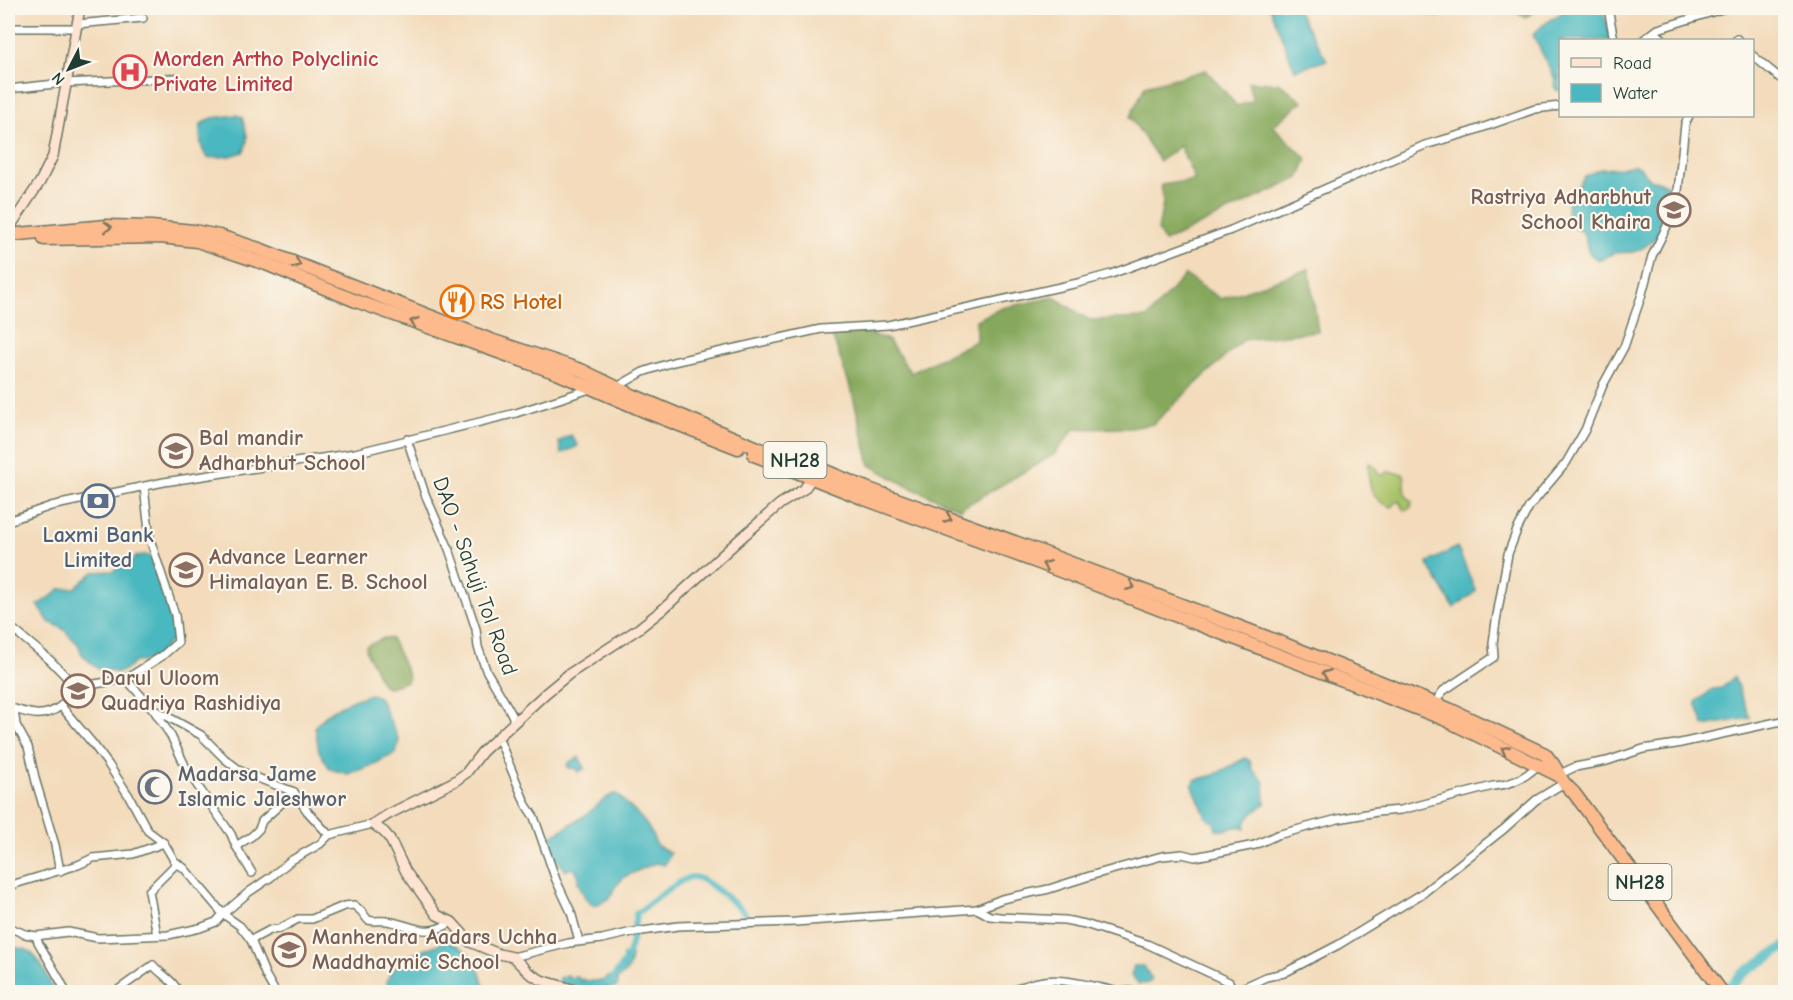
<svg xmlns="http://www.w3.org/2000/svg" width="1793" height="1000" font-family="'Comic Neue',sans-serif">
<rect width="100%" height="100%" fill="#fbf7ec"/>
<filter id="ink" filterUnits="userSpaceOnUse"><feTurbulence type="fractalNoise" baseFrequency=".0167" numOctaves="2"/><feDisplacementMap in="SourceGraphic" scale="12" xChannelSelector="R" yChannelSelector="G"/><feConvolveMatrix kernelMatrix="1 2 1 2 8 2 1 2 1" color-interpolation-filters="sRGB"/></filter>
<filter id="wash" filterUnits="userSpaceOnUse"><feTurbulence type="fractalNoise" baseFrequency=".008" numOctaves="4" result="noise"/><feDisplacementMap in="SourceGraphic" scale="24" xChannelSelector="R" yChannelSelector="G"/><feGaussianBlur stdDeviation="1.35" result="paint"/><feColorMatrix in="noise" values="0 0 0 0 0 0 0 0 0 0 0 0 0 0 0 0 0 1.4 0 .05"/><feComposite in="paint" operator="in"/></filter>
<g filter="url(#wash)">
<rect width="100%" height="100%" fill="#f3dbbb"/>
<path fill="#a8c268" stroke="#64804e" stroke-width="1.5" d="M1369,463L1375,466L1378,474L1383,475L1387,472L1404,474L1406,496L1412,502L1411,507L1407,510L1403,509L1399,500L1392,507C1369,500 1368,484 1369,463Z"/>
<g fill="#86a85c" stroke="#527248" stroke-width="1.5">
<polygon points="1507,8 1540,8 1526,17"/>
<polygon points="1206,70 1237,106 1253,101 1248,82 1279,83 1303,101 1273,126 1307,159 1299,178 1164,242 1158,230 1163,204 1161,185 1195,180 1180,146 1160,161 1130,117 1145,86"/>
<polygon points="1309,269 1318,331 1243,340 1153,424 1131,428 1074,429 1055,454 960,509 907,486 870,465 852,392 831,332 862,331 888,340 911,373 976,341 976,320 1002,308 1054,297 1089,320 1147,318 1185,275 1221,299"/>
<path d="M384,638H390L392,640L409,677L407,681C384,689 384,692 375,669C372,661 366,656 366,646Z"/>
</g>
<g fill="#49b8c0" stroke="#347a7a" stroke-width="1.5">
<polygon points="1270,8 1296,8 1327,60 1295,70"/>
<path d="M1422,8H1457C1444,15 1434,21 1422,8Z"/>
<polygon points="1569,8 1601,8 1608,26 1611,40 1560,40 1560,91 1556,90 1554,85 1555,79 1533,35 1543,25"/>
<path d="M236,115L242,117C245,130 251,139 243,152L230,156L208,158C200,150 199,135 201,124L212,118Z"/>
<path d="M1634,165L1641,168L1649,179L1658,181L1673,188C1671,213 1661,242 1636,251C1628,254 1619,251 1612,254C1607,256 1604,259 1599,260C1585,255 1588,244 1583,232L1575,229L1567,218L1568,199L1585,176L1600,169L1621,168Z"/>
<polygon points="571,435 578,446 561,454 559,442"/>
<polygon points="1457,547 1476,591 1454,608 1427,563"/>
<path d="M145,555L152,557L153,561C160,583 176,616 174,638L151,661L134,662L130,667L118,673L109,670L102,672L91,663L82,654L78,644L62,628L49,622L38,605L55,594L59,589L75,588L94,572L113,571L138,556Z"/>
<polygon points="1734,677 1750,718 1704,726 1696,702 1713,689 1722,688"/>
<path d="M371,694L379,697L399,740L396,753L370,766L348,774L330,769L319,751L315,727C330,708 348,701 371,694Z"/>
<polygon points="579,757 585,768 579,772 576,768 569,768 567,765 571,761 575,760"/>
<path d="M1245,758L1250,761L1252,769L1264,782L1265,803C1257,812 1245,815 1245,828C1233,823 1228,833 1216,830L1214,822L1209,820L1206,817L1192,784L1195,780L1214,775Z"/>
<path d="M614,794L618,795C635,814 648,819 656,845L670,853L665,865L655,863L624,877L615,887L610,898L595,906C585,902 582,891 578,882L579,876L575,870L571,868L566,871L547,846L549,838L587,814L606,798Z"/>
<path d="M447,941C476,952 478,966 486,992H388L387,981L390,974L396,967L406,962L411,955L420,951Z"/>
<path d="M12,948C17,948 22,947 27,950C39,956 50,980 53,992H8V951Z"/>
<path d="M623,955L627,957L631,955C630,968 629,972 617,979L618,985L616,987L607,988L606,987L602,989H593L591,992H587C580,985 569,984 559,983V978L568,975L570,979L575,976L579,978L582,982L583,979L587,981H604V979C620,972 622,972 623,955Z"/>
<polygon points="1134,966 1144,966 1152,980 1148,983 1139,984 1131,975"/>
</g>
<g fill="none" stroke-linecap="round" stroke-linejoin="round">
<path stroke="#49b8c0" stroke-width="6" d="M614,976C631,957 633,939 636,914C647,906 679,879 691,877C704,875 735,904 745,913"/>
<polyline stroke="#49b8c0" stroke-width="10" points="1725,992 1742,974 1786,946"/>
</g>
</g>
<g filter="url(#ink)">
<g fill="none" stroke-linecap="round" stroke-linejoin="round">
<defs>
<g id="street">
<polyline points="1608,8 1614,40"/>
<polyline points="77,24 143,18"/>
<polyline points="8,28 76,28"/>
<polyline points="1655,32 1664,40"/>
<polyline points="1643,40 1658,29 1725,8"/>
<polyline points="1736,40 1737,39 1738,40"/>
<polyline points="1752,55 1786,83"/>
<polyline points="8,89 65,83 177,78"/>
<polyline points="617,387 643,372 673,362 821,329 888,325 1078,283 1111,274 1231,230 1425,145 1470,132 1535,109 1560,106"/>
<polyline points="407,439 425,494 449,549 464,593 476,629 478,647 486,670 510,711 513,717 513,724"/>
<polyline points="8,521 51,506 164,482 355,453 516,413 590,389"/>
<polyline points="8,625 51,661 76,687"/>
<polyline points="126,679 162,656 178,642 175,615 150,539 144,487"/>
<polyline points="1434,704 1443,691 1494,657 1493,643 1496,621 1508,554 1517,530 1529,507 1566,463 1585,430 1603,385 1624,347 1642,294 1652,256 1667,226 1678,191 1685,124 1689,116"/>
<polyline points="61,706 76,687 126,679 152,708 201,735 225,759 242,772 294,792 307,811 329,835"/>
<path d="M8,707C28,713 42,720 61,706L93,744L108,764L129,796L148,831L164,843L175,862L184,868L223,914L240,926L251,940L270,930L279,929L298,919H312L344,906L354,905L361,911L368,920C374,922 380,920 387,921C414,925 424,939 452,922"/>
<polyline points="14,709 16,725 28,747 36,782 55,845 60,871"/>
<polyline points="153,709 171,736 188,772 231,834 236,846 252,873"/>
<polyline points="498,737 526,805 534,817 556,880 571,912 579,941"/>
<polyline points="1558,775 1575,767 1607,761 1643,749 1676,744 1786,720"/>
<polyline points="236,846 252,836 259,829 262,821 294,792"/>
<polyline points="8,886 78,865 93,858 133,854 164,843"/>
<polyline points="977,909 990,916 1000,917 1065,920 1085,924 1147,944 1229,982 1233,990"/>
<polyline points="8,927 25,934 36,936 68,932 98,938 168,935 200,928 216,922 223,914 249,892 271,877 290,861 320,844 329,835 373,824"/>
<polyline points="157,935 149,891 177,863"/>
<polyline points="36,936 38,942 60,980 66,992"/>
<polyline points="251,940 266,976 274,990 273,992"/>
<path d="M513,957L569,943L602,939L628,933L678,926L795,922L977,909L1002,899L1049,889L1093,875L1162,856L1182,854L1195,857L1255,845L1277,835L1338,819L1377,812L1401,810L1493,786C1511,785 1525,778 1537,766"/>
<path d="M115,992L153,965C161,975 175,981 178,992"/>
<path d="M1011,992C1051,970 1078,984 1120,992L1128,991L1145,992"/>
<polyline points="1182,992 1238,990 1266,977 1284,973 1338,945 1423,893 1504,829 1536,800 1564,783"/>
</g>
<g id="secondary">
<polyline points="8,230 40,182 53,156 80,8"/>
<polyline points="582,992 541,980 529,973 513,957 499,954 470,942 452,922 437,915 406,872 390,839 384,832 373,824 389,814 455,781 466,773 482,752 546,693 569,674 638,629 662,610 740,539 780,504 804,489 812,478"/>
</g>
<g id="highway">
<polyline points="8,235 106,226 151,227 194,231 219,236 262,250 491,340 581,370 632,395 760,449 823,470 866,488 1031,548 1282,643 1449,709 1545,754 1553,764 1564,783 1574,793 1722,992"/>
<polyline points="44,239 160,237 197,241 266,264 356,301 557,373 649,413 738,448"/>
<polyline points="754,455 862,498 1042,564 1444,719 1558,775"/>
</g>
</defs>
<use href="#street" stroke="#697463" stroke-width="10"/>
<use href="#secondary" stroke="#697463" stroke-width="12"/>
<use href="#highway" stroke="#697463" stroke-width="15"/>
<use href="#street" stroke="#fff" stroke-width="7"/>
<use href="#secondary" stroke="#fee3d1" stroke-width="9"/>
<use href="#highway" stroke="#fcba8d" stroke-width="12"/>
</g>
<defs><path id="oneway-chevron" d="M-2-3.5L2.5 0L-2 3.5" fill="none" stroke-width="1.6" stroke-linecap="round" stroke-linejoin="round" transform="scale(1.5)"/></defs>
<g stroke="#82755c">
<use href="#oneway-chevron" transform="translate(108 227) rotate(-1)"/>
<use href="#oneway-chevron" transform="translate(297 264) rotate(22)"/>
<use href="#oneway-chevron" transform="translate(414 322) rotate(-161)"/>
<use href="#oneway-chevron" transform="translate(948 518) rotate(20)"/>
<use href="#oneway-chevron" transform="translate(1046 565) rotate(-159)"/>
<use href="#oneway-chevron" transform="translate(1131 586) rotate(21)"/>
<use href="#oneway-chevron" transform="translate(1326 674) rotate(-159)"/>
<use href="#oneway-chevron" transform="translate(1505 750) rotate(-154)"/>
</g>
</g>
<defs>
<symbol id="hospital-ring" viewBox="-11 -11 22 22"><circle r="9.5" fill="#fbf7ec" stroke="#e0444e" stroke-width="1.5"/><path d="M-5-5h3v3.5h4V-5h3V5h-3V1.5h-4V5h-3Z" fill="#e0444e"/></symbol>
<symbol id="school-ring" viewBox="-11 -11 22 22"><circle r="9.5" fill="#fbf7ec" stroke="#8d6e63" stroke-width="1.5"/><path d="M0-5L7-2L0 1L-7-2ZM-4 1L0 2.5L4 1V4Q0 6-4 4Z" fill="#8d6e63"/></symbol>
<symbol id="restaurant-ring" viewBox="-11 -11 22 22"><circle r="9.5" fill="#fbf7ec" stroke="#e8710a" stroke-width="1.5"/><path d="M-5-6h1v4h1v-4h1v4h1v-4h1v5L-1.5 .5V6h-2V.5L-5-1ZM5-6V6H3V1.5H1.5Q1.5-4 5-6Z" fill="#e8710a"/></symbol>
<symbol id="bank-ring" viewBox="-11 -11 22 22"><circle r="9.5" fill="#fbf7ec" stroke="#5c6f8a" stroke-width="1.5"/><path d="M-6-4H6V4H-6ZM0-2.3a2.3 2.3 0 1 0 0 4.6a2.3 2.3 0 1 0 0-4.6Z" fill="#5c6f8a"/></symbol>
<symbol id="mosque-ring" viewBox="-11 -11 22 22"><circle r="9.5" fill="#fbf7ec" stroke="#6b7280" stroke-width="1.5"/><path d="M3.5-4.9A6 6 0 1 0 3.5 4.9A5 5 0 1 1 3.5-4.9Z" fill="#6b7280"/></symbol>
</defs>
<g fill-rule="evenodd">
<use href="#hospital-ring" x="111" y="53" width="38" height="38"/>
<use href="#school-ring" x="1655" y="191" width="38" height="38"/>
<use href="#restaurant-ring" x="438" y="283" width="38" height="38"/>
<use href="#school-ring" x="157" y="432" width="38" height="38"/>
<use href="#bank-ring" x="79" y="482" width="38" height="38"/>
<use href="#school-ring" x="167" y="551" width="38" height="38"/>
<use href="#school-ring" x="59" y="672" width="38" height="38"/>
<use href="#mosque-ring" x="136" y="768" width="38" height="38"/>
<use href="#school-ring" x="270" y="931" width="38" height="38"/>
</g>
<g text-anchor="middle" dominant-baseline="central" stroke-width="4.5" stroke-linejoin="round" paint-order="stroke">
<g fill="#fbf7ec" stroke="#61756b" stroke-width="1.5">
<rect x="763.5" y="442" width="63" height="36" rx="4.5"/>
<rect x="1608.5" y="864" width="63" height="36" rx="4.5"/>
</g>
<g font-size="21" font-weight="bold" fill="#1f3d34">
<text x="795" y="460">NH28</text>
<text x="1640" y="882">NH28</text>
</g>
<g font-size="22" font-weight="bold" fill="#be3a42" stroke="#fbf7ec" text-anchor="start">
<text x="153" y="59">Morden Artho Polyclinic<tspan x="153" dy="25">Private Limited</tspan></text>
</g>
<g font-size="22" font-weight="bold" fill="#785e54" stroke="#fbf7ec" text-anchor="start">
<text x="1651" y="197" text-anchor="end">Rastriya Adharbhut<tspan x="1651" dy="25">School Khaira</tspan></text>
<text x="199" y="438">Bal mandir<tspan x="199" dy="25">Adharbhut School</tspan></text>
<text x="209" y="557">Advance Learner<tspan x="209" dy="25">Himalayan E. B. School</tspan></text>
<text x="101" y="678">Darul Uloom<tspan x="101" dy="25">Quadriya Rashidiya</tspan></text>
<text x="312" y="937">Manhendra Aadars Uchha<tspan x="312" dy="25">Maddhaymic School</tspan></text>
</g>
<g font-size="22" font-weight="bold" fill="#c56008" stroke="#fbf7ec" text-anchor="start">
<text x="480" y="302">RS Hotel</text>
</g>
<g font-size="22" font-weight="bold" fill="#4e5e75" stroke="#fbf7ec">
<text x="98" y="535">Laxmi Bank<tspan x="98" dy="25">Limited</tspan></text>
</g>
<g font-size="22" fill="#1f3d34" stroke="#fbf7ec">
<text transform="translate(475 576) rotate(70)">DAO - Sahuji Tol Road</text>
</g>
<g font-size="22" font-weight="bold" fill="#5b616d" stroke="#fbf7ec" text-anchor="start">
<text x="178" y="774">Madarsa Jame<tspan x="178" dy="25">Islamic Jaleshwor</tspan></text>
</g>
</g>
<rect width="1793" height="1000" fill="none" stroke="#fbf7ec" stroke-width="30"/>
<rect x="1559" y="39" width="195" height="78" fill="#fbf7ec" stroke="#a3ada2" stroke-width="1.5"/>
<rect x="1571" y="58" width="30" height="9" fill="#fee3d1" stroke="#a3ada2" stroke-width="1.5"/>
<text x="1613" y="69" font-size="18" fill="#1f3d34">Road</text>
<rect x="1571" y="84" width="30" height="18" fill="#49b8c0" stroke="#a3ada2" stroke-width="1.5"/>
<text x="1613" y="99" font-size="18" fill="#1f3d34">Water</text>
<g transform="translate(69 69) rotate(228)" stroke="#fbf7ec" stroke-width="4.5" paint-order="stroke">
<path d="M0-4.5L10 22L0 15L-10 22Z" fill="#1f3d34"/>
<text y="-9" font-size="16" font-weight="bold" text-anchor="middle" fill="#1f3d34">N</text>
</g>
</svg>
